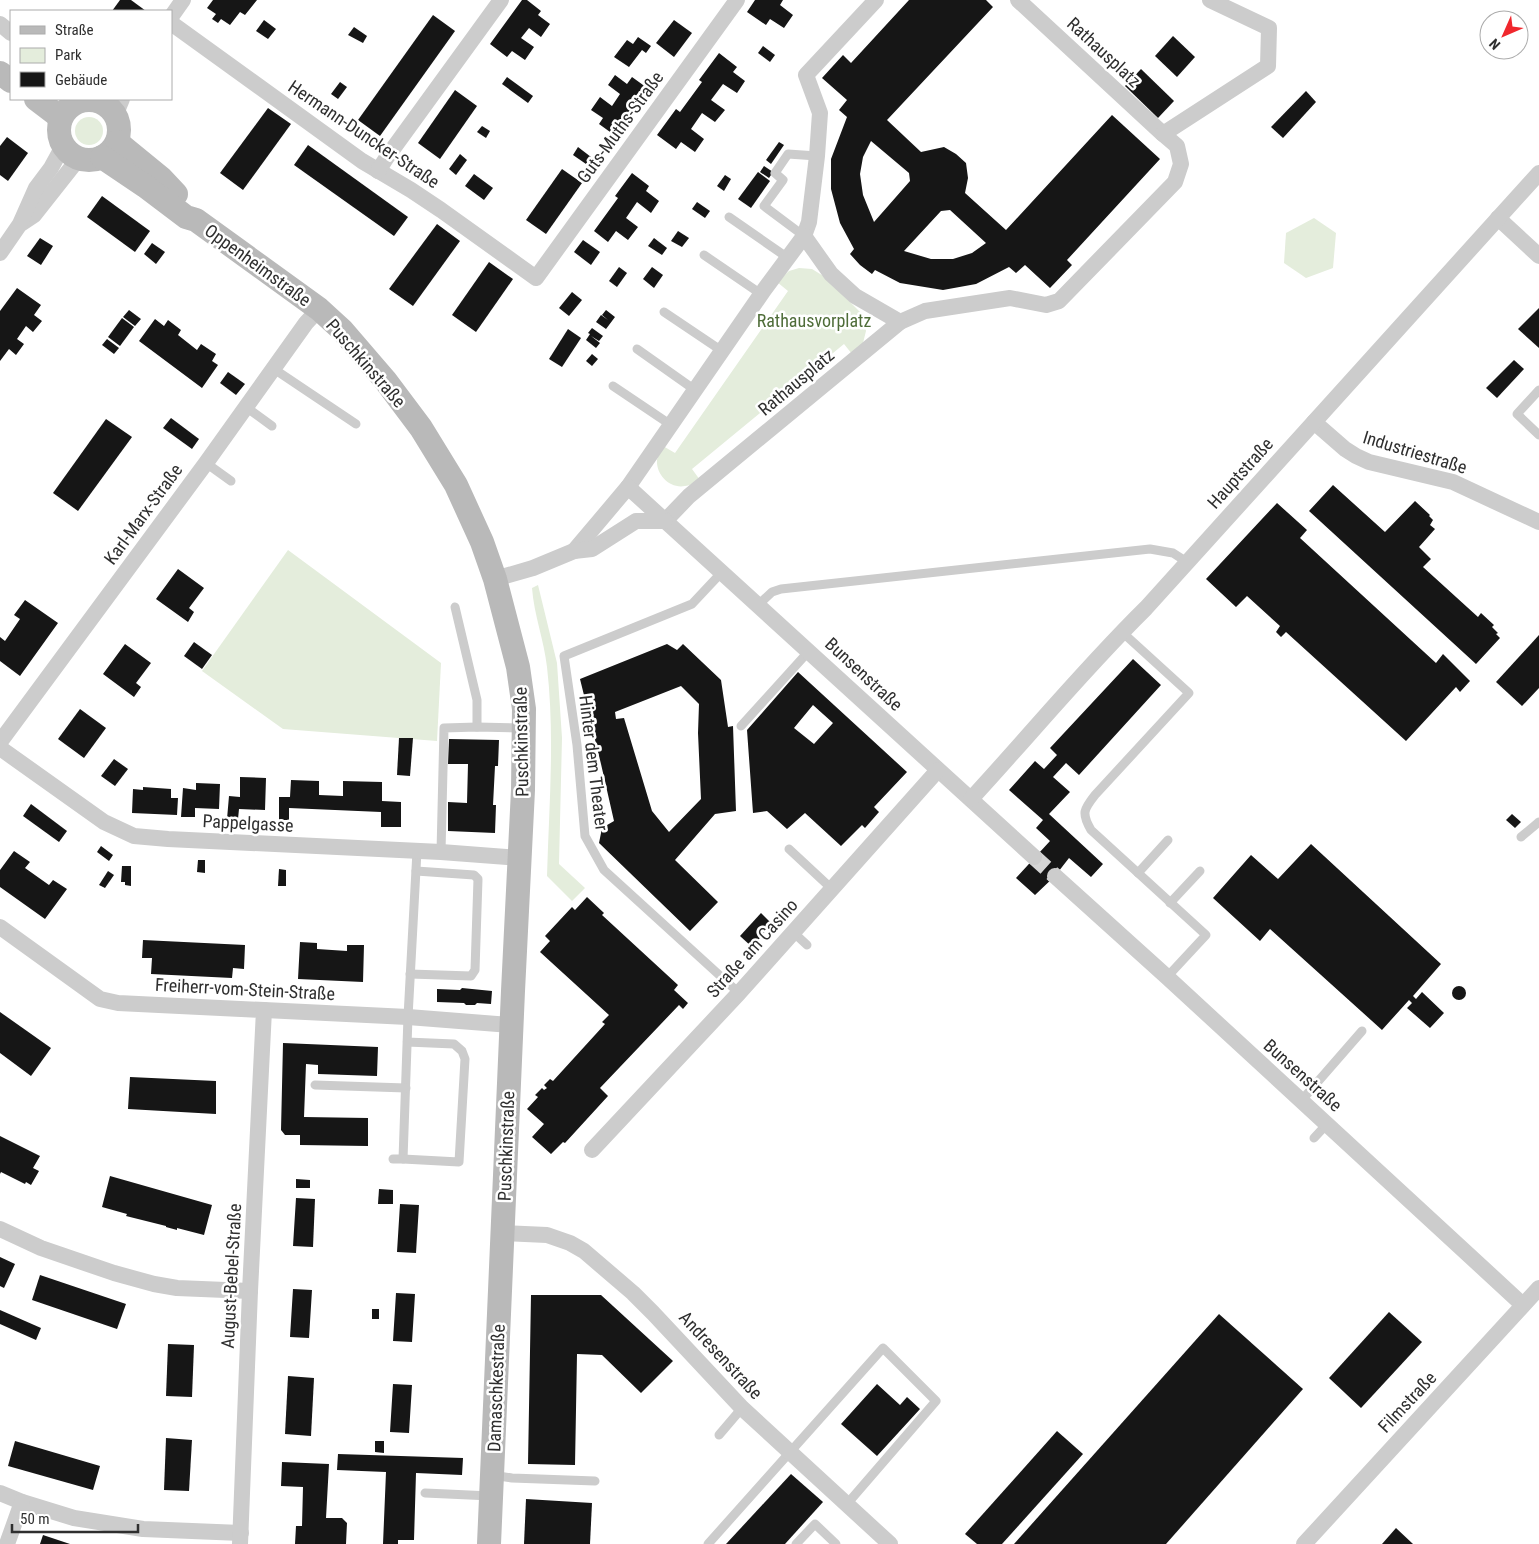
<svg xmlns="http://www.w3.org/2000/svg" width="1539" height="1544" font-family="'Roboto Condensed',sans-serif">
<rect width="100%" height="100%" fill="#fff"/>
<g fill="#e4eddc">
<circle cx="89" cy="131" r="14"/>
<polygon points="1314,218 1336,233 1333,268 1306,278 1284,263 1286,233"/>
<path d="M799,268L812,269L825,277L860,312L864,321L866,331L863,343L852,354L844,344L692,469L700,480C695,482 690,486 685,486C670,489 656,475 657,460C658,455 661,450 663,446L675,453L788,291L777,282L789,271Z"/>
<polygon points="288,550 441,663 437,741 283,729 202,671"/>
<path d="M538,585L557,663L562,738L559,864L585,888L572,901L547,876C549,806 555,736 547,667C544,640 534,615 532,588Z"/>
</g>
<g fill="#161616" fill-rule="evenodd">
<polygon points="120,0 131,0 146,11 112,11"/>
<polygon points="213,0 257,0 245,15 240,12 230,25 221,19 218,23 212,19 216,14 207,8"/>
<polygon points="522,0 527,0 541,11 538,15 550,24 541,37 529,28 521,38 534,47 525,60 512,51 507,57 490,44"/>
<polygon points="755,0 783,0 780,5 793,15 784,28 770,19 766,25 747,12"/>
<path d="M909,0H986L993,7L887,120L921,152L944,147L956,154L966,163L968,178L965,193L1006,230L1112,115L1160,159L1067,260L1072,265L1050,288L1025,265L1016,273L1009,267L976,284L943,290L900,283L875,270L872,274L860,265L850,254L854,249L840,223L831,189V159L847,117L839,110L847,100L822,78L843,55L851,63ZM871,141L909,173L910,181L874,222L863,195L860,174L863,157ZM950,210L986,243L972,253L953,259H931L904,251L941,211Z"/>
<polygon points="433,15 455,31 380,136 358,120"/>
<polygon points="264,20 276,29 268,39 256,31"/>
<polygon points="674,20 692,33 674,57 656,43"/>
<polygon points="354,27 367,36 363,43 348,35"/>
<polygon points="1173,36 1195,57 1177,77 1155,56"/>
<polygon points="638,37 651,46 646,53 642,50 629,67 614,57 627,40 633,44"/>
<polygon points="763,46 775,55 770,62 758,53"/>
<polygon points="719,53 737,67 733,72 745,81 737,93 723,84 711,100 725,110 715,122 702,113 691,129 704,139 695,152 681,142 676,149 657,135 676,109 680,112 702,82 699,80"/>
<polygon points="1141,69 1174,101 1158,118 1125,86"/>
<polygon points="615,75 627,84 632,77 650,90 617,137 599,124 603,118 591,110 600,97 612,106 620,94 608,85"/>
<polygon points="507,77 533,96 528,103 502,84"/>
<polygon points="340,82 347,87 338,99 331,94"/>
<polygon points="455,90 477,106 440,159 418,143"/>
<polygon points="1306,91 1316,102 1283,138 1271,127"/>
<polygon points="268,108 291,124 243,190 220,173"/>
<polygon points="482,126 490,131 486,138 477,132"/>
<polygon points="7,137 28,153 8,181 0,175 0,146"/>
<polygon points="779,142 784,145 771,164 766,160"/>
<polygon points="308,145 408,217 394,236 294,165"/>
<polygon points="578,147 591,157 586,164 573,155"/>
<polygon points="460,154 467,160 456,175 449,169"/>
<polygon points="764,166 773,172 769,178 760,172"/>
<polygon points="562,169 582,183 546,234 526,220"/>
<polygon points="758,172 770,181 751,208 738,199"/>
<polygon points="632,173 649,186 646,191 659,201 651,213 637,202 626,218 638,227 628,240 616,231 608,242 594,231 618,198 615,196"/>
<polygon points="474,174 493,188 484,200 465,186"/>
<polygon points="725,175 731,179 724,191 717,186"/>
<polygon points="102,196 150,231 135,252 87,217"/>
<polygon points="697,202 710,211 705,218 692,209"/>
<polygon points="437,224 460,241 413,306 389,289"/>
<polygon points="678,231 689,238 682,247 671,241"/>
<polygon points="40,238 53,246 41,265 27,256"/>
<polygon points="654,238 667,248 662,255 648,246"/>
<polygon points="583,240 600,252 591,265 574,252"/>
<polygon points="152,243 165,252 156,264 144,254"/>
<polygon points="489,262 513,279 476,332 452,315"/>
<polygon points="619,267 627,273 617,287 609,281"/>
<polygon points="652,267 663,275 654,288 643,279"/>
<polygon points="17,288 41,305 34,315 42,321 33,332 26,326 17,339 24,344 16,355 9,349 0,361 0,311"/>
<polygon points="572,292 582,300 569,316 559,308"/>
<polygon points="1539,308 1539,348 1518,329"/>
<polygon points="129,310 141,319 135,326 123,317"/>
<polygon points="606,310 615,317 606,329 596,322 601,315 608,320 602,315"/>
<polygon points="122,318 134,327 120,346 108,337"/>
<polygon points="155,319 164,326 168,320 181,330 178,335 197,350 201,344 216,354 212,361 218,365 202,388 139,341"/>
<polygon points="592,328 603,336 599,341 591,336 600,343 596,348 586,340 590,334 588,333"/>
<polygon points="568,329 581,338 562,367 549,359"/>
<polygon points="107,339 119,348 114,354 102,345"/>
<polygon points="592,354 598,359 592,366 586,361"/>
<polygon points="1514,360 1524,369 1497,398 1486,388"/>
<polygon points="228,372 245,384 236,395 220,383"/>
<polygon points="171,418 199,439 192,449 163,428"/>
<polygon points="106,419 132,437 78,511 53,493"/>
<polygon points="1333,485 1385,532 1415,501 1430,515 1429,516 1433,520 1430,525 1435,529 1419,547 1431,559 1423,567 1478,617 1481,613 1494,625 1492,627 1498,633 1496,634 1500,638 1476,664 1309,511"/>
<polygon points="1277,503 1307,530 1300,538 1436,663 1443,654 1470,681 1460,692 1456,687 1406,741 1286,632 1281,637 1276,632 1280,626 1247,596 1236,607 1206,579"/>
<polygon points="178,569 204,588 189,608 194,612 188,622 156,599"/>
<polygon points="25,600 58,623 20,676 0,661 0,637 5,641 20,619 14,615"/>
<polygon points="1539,635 1539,688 1522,706 1496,682"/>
<polygon points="194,642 212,655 202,669 184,656"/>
<polygon points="125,644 151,663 136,683 141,687 134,697 103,674"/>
<path d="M667,644L677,650L683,644L721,680L728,727L733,726L736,811L715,814L675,860L718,902L690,931L599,843L602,828L614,821L601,764L580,679ZM681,686L699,704L698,733L701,799L669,832L652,811L624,718L616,719L615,712Z"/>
<polygon points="1133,659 1161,685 1079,775 1066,763 1053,777 1070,792 1049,814 1103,864 1091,877 1069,858 1055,876 1035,895 1016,878 1050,841 1036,828 1043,820 1009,790 1035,761 1044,769 1057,755 1050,748"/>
<path d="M798,672L907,772L874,807L879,812L865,828L862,825L841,846L805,813L787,829L767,811L753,813L747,730ZM813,705L833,723L814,744L794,728Z"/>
<polygon points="80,709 106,728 84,758 58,739"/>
<polygon points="399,738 413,738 410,776 397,775"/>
<polygon points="449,739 499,740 498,766 495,766 493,805 496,805 495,833 448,831 448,802 467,803 468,764 448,764"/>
<polygon points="114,759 128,769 115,786 101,776"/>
<polygon points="240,777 266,778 265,810 239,809 238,819 227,819 229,796 240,797"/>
<polygon points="291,780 319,781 319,795 343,796 343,781 382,782 382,801 401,802 401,827 381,827 381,812 289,808 289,820 279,820 279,797 290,797"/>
<polygon points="196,783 220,784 219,809 195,808 195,817 181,817 183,788 196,790"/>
<polygon points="143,787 171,789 171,798 178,798 177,815 132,813 133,789 143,790"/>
<polygon points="31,804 67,831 59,842 23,816"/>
<polygon points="1512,814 1521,822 1515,828 1506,820"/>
<polygon points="1311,844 1441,964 1413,996 1416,999 1422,992 1444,1013 1430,1028 1407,1008 1412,1003 1409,1000 1382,1030 1270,929 1260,941 1213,898 1251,855 1278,879"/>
<polygon points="101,846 113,855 109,861 97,852"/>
<polygon points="14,851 30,862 25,868 49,885 53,880 67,889 45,919 0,887 0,870"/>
<polygon points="198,860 205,860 205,873 197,872"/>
<polygon points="122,866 131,866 131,886 125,885 125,882 121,882"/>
<polygon points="279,869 286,870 286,886 278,886"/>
<polygon points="108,871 114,875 105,888 99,885"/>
<polygon points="587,897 604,913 602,915 678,985 674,990 688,1003 683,1009 679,1005 600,1088 608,1096 565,1143 563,1142 551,1154 532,1137 544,1124 527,1109 538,1097 535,1095 542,1088 544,1090 547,1088 544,1085 550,1079 553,1081 605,1024 602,1022 609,1015 540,952 550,941 545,936 572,907 575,910"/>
<polygon points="761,913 772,924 752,947 740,936"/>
<polygon points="143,940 245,945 244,969 233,968 232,978 151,974 152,958 142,958"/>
<polygon points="300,942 317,943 317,949 347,951 347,945 364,945 363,982 298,979"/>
<circle cx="1459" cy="993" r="7"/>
<polygon points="462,988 492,991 491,1004 477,1003 475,1005 466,1005 464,1003 437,1002 437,989 460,990"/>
<polygon points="0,1012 51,1048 31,1076 0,1053"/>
<polygon points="283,1043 378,1047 377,1076 318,1074 318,1065 306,1064 304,1117 368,1118 368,1146 300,1145 300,1135 285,1135 281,1130"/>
<polygon points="130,1077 216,1081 216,1114 128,1109"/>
<polygon points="0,1136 40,1156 33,1168 39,1171 31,1185 26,1182 25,1184 1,1172 0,1174"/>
<polygon points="110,1176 212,1205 204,1235 177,1228 177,1230 166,1227 166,1226 126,1216 127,1214 102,1207"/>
<polygon points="296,1179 310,1180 310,1188 296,1188"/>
<polygon points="379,1189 393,1190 393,1204 378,1204"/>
<polygon points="296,1198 315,1199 313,1247 293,1246"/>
<polygon points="400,1204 419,1205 416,1253 397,1252"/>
<polygon points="0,1257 15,1264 4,1288 0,1286"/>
<polygon points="40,1275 126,1304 117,1329 32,1300"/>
<polygon points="293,1289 312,1290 309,1338 290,1337"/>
<polygon points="396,1293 415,1294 412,1342 393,1341"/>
<polygon points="531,1295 601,1295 673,1361 641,1393 602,1355 577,1354 575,1465 528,1464"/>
<rect x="372" y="1309" width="7" height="10"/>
<polygon points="0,1310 41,1328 36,1340 0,1324"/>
<polygon points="1389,1312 1422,1342 1361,1408 1329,1378"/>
<polygon points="1219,1314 1303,1389 1166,1544 1014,1544"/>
<polygon points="168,1344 194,1345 192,1397 166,1396"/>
<polygon points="288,1376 314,1378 311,1436 285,1434"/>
<polygon points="393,1384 412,1385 409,1433 390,1432"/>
<polygon points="877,1384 900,1405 907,1397 920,1409 877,1456 841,1424"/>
<polygon points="1057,1431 1083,1454 1002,1544 977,1544 965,1534"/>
<polygon points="166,1438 192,1440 189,1491 164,1490"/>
<polygon points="15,1441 100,1466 93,1490 8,1466"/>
<polygon points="375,1441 384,1441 384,1453 375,1452"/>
<polygon points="338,1454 463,1458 462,1475 416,1473 414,1540 398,1540 398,1544 383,1544 386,1472 337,1470"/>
<polygon points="282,1462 329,1464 326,1518 342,1518 347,1523 346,1544 295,1544 296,1526 302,1526 303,1487 281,1486"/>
<polygon points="791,1474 823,1502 785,1544 726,1544"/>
<polygon points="526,1499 592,1503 590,1544 524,1544"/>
<polygon points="1396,1528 1413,1544 1382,1544"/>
<polygon points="43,1535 70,1544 40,1544"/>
</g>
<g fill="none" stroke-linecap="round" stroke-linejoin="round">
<polyline stroke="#d5d5d5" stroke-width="16" stroke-dasharray="16 8" stroke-linecap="butt" points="1034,857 1055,876"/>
<g stroke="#ccc" stroke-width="9">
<polyline points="729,217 788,258"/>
<polyline points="804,236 764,206 783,180 775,173 788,154 817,156"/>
<polyline points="704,255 761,294"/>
<polyline points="664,312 722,351"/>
<polyline points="637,349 695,390"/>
<polyline points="274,369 356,424"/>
<polyline points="613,386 671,425"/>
<polyline points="1539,390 1517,414 1539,435"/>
<polyline points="246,407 272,426"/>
<polyline points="206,463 231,481"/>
<polyline points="722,572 692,604 564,656 577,745 585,836 604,870 739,993"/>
<polyline points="758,605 772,592 781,589 1150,549 1173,553 1187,562"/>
<polyline points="455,607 477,700 477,727"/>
<path d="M1122,632L1189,693L1095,795C1084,809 1081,813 1091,830L1206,935L1167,977"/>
<polyline points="741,726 809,651"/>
<polyline points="1521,837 1539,822"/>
<polyline points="789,849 832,889"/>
<polyline points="441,852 444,728 477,727 524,728"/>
<polyline points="1138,873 1168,840"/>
<polyline points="1170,903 1200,871"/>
<polyline points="793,932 807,945"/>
<polyline points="410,974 471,976 475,970 478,879 474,875 416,871"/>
<polyline points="407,1042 454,1044 462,1051 465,1059 459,1162 403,1159 408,1017 417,851"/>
<polyline points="315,1085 406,1088"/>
<polyline points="1301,1101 1362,1031"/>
<polyline points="1314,1138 1327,1124"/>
<polyline points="393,1159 403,1159"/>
<polyline points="719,1435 742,1408"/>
<polyline points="492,1475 512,1478 595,1481"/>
<polyline points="425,1493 491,1496"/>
<polyline points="708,1544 883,1348 936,1401 847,1504"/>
<polyline points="796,1544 815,1524 836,1544"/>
</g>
<g stroke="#ccc" stroke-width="16">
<polyline points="1018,0 1163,134"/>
<polyline points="171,17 183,0"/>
<polyline points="171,23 362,161 411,190 441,210 536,278 737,0"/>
<polyline points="0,24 11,33"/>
<polyline points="96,101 99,99"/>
<polyline points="115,116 122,99"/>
<polyline points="378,171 387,157 501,0"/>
<polyline points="1498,218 1539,256"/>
<polyline points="22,223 34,215 79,158"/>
<polyline points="804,236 809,222 817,156 820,113 806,75 876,0"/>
<polyline points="0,253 20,224 36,188 51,168 63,146"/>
<polyline points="900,322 925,311 1010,298 1046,305 1059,301 1175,182 1181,164 1177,146 1163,134 1268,66 1269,28 1210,0"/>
<polyline points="1314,422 1345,449 1356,456 1369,462 1453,482 1539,522"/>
<polyline points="628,487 764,290 804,236 831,274 855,296 900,322 689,496 665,521"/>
<polyline points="574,551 628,487 1034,857"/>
<polyline points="495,579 533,568 574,551 592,549 636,521 665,521"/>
<polyline points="0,742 206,463 306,323 319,309"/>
<polyline points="0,748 104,822 134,836 168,839 441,852 520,858"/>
<path d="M971,799C1030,735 1084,669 1146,608L1539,173"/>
<polyline points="1055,876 1167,977 1523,1305"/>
<polyline points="0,927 100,999 118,1003 408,1017 511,1025"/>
<polyline points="592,1150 739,993 938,770"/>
<polyline points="0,1229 41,1248 114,1273 154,1284 177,1288 250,1291"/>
<polyline points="502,1233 547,1235 570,1243 584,1251 633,1293 653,1313 742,1408 890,1544"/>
<polyline points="0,1493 22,1502 74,1518 143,1529 241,1533"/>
<polyline points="7,1544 22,1502"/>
<polyline points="240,1544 250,1291 264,1010"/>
<polyline points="1304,1544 1539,1288"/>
</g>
<g stroke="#b9b9b9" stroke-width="24">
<polyline points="0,73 11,81"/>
<polyline points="36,99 61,118"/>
<circle cx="89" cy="130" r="30"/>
<polyline points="117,142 161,178 176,194"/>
<polyline points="102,157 145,186 186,217 196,220 319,309 342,330 385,380 421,428 456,485 482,542 495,579 518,667 524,709 523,790 513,991 489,1544"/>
</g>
</g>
<g text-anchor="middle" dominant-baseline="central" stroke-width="5" stroke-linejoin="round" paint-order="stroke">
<g font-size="18" fill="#2f2f2f" stroke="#fff">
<text transform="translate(1104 52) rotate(43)">Rathausplatz</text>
<text transform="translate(620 127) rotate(-54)">Guts-Muths-Straße</text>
<text transform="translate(364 134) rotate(34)">Hermann-Duncker-Straße</text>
<text transform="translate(258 265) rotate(36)">Oppenheimstraße</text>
<text transform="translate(366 363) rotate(49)">Puschkinstraße</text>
<text transform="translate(796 382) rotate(-40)">Rathausplatz</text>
<text transform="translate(1415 452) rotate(17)">Industriestraße</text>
<text transform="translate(1240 473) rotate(-48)">Hauptstraße</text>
<text transform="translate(143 514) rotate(-54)">Karl-Marx-Straße</text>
<text transform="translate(864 674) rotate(43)">Bunsenstraße</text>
<text transform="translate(521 742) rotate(-91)">Puschkinstraße</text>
<text transform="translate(594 763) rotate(83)">Hinter dem Theater</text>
<text transform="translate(248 823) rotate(3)">Pappelgasse</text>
<text transform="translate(752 948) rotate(-48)">Straße am Casino</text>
<text transform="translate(245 989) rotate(3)">Freiherr-vom-Stein-Straße</text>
<text transform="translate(1303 1075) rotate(42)">Bunsenstraße</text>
<text transform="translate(506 1146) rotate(-88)">Puschkinstraße</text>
<text transform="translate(231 1276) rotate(-87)">August-Bebel-Straße</text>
<text transform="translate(721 1355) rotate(47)">Andresenstraße</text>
<text transform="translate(496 1388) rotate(-88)">Damaschkestraße</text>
<text transform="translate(1407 1402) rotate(-47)">Filmstraße</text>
</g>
<g font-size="18" fill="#4f6d39" stroke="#fff">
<text x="814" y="320">Rathausvorplatz</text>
</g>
</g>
<rect x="10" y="10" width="162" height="90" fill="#ffffff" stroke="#acacac"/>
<rect x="20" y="26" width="25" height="8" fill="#b9b9b9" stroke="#acacac"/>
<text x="55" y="35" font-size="15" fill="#2f2f2f">Straße</text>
<rect x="20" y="48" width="25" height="15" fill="#e4eddc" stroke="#acacac"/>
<text x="55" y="60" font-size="15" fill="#2f2f2f">Park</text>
<rect x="20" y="72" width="25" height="15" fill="#161616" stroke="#acacac"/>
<text x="55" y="85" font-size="15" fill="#2f2f2f">Gebäude</text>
<g transform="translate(1504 35) rotate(225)"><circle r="24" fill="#ffffff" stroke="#acacac"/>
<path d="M0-4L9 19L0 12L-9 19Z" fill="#f0272d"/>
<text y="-8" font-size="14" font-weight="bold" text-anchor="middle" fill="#2f2f2f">N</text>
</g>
<path d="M12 1524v8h126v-8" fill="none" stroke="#2f2f2f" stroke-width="2.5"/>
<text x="20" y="1524" font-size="15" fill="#2f2f2f" stroke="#ffffff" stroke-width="4" paint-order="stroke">50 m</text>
</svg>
